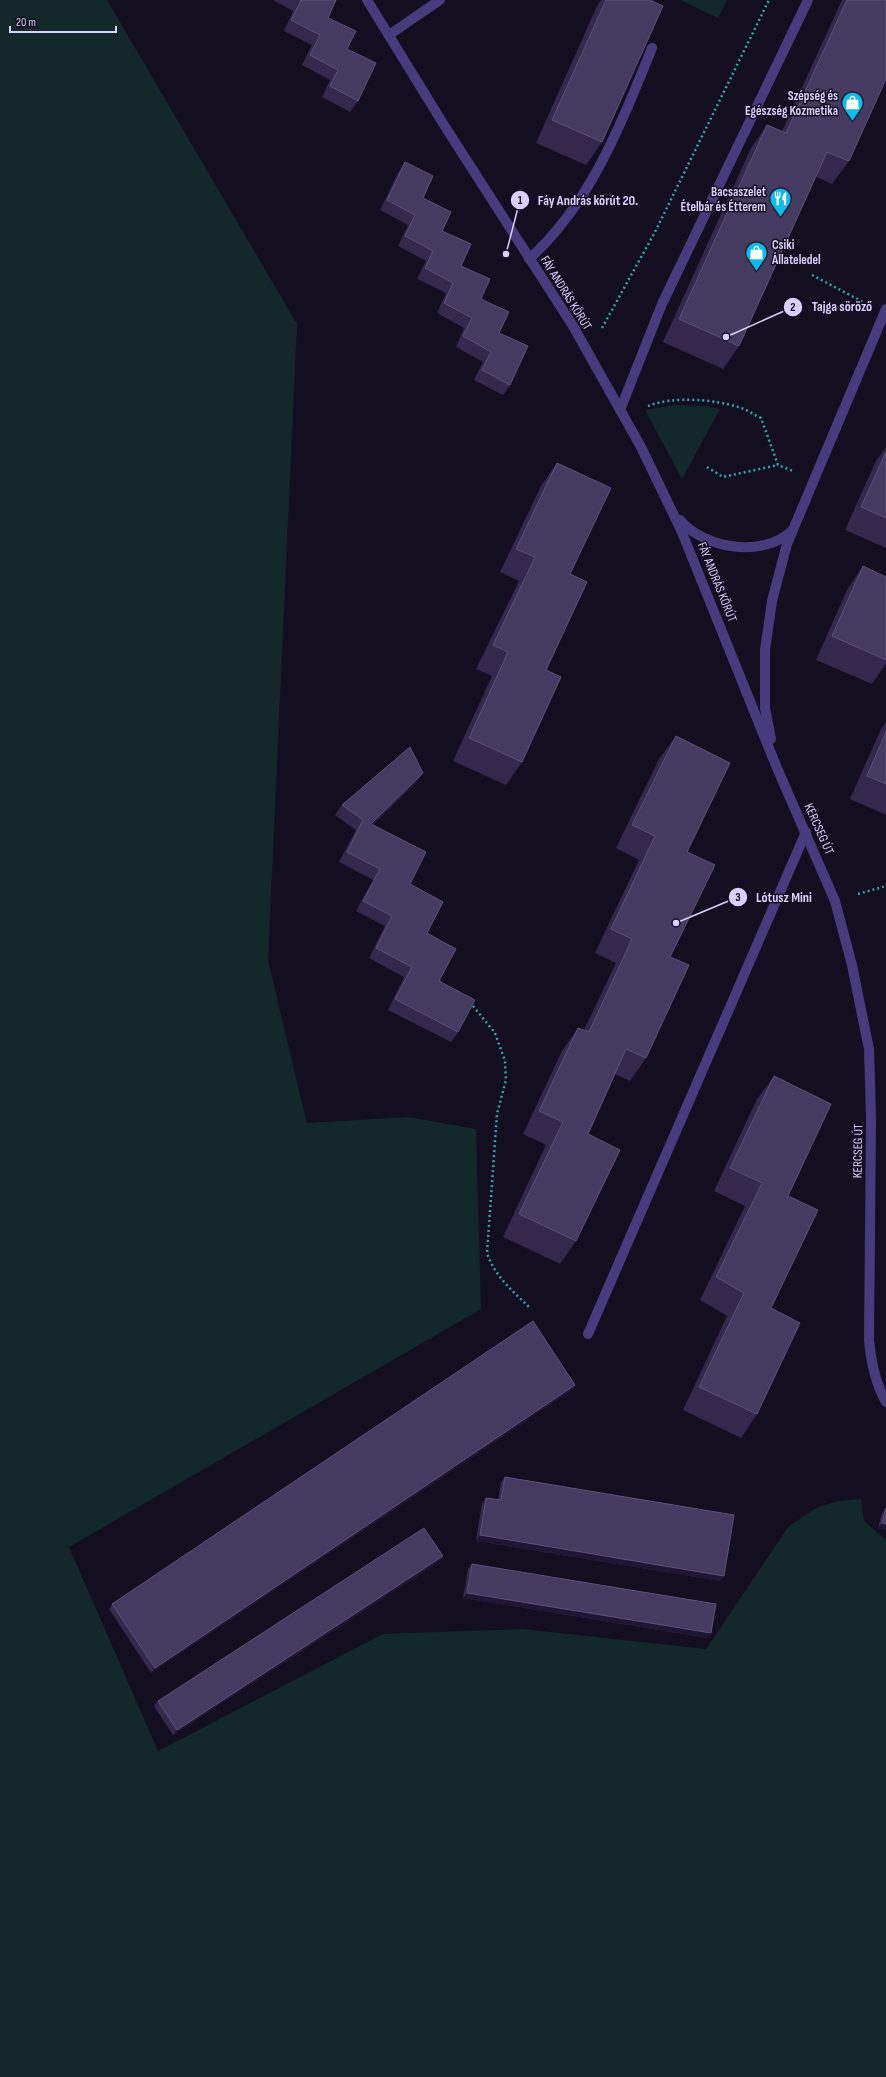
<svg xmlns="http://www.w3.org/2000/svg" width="886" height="2077" font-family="'Sofia Sans Condensed',sans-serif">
<rect width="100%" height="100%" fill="#130e20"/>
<g fill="#12282a">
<polygon points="0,0 107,0 297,324 268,961 307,1123 408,1117 476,1129 481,1309 69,1547 158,1751 383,1634 523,1629 706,1649 788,1527 816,1508 838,1501 861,1499 864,1521 886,1540 886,2077 0,2077"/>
<polygon points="680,0 727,0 718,18"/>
<polygon points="674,405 706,406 720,409 682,479 645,410"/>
</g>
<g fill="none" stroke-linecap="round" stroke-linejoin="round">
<g stroke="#34a6ac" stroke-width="2.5" stroke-dasharray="2 3" stroke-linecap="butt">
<polyline points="812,275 863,302"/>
<polyline points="602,328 655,232 769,0"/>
<path d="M648,406C673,396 715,399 741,408C748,410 754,415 761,418L778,465L793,471"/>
<polyline points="707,467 723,477 778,465"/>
<polyline points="858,894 886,886"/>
<path d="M473,1006L495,1033L505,1061L506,1080L497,1114L487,1253C495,1277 513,1291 531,1309"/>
</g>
<g stroke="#463c7d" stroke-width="10">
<polyline points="389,35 440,0"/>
<path d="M529,259C591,203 621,124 652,48"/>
<polyline points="620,410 662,304 808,0"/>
<polyline points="588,1334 806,832"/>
</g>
<g stroke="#463c7d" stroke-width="10">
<path d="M367,0L444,125L573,326L641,447L681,530L777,768L835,901L852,965L869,1049L871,1118L869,1340C871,1362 875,1383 886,1402"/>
<path d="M680,520C705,549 762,558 792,531"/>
<polyline points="771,739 765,708 765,650 772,601 787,544 886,309"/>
</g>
</g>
<g fill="#34284d">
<polygon points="273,0 336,0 328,18 347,49 358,101 350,112 322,97 330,80 302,65 312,45 284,31 293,11"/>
<polygon points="601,0 650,0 602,142 586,165 536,143 597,6"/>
<polygon points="842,0 886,0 849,161 832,184 816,177 739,346 723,369 663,342 751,148 767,125 782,131"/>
<polygon points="405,162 423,198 442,231 461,266 499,333 510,385 503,395 474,380 483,362 456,347 464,328 437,313 446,293 417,279 426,261 398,246 408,225 380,210 398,173"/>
<polygon points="886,447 886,548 845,530 876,461"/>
<polygon points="557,463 570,574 522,762 506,785 453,761 492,676 476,669 519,581 500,572 541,486"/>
<polygon points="863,566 886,577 886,664 872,684 816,660 847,590"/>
<polygon points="886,722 886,815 850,799 881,729"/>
<polygon points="676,736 687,852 670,957 646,1058 630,1081 615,1074 588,1134 576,1241 560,1264 503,1237 546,1145 523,1134 562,1051 578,1028 584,1030 616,963 595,953 639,860 616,848 659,759"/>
<polygon points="423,773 416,783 373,825 410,884 427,933 439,981 458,1032 451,1042 388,1010 404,977 369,958 385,926 356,911 373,880 339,862 356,830 335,815 342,805"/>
<polygon points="774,1076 788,1196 771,1308 757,1414 741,1438 683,1410 727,1316 700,1300 745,1206 714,1191 757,1099"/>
<polygon points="575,1385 572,1390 151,1673 109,1609 112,1604"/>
<polygon points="505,1477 724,1576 720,1581 476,1541 482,1503 486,1498 498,1500 501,1482"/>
<polygon points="886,1508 886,1530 878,1528 882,1513"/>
<polygon points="439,1562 173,1735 154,1706 158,1701"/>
<polygon points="472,1564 711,1633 708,1638 463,1598 468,1569"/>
</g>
<g fill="#1f1633">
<polygon points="423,773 416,783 364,834 371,824"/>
<polygon points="575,1385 572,1390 151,1673 155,1668"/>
<polygon points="882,1523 886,1524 886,1530 878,1528"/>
<polygon points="480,1535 724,1576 720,1581 476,1541"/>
<polygon points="443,1556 439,1562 173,1735 177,1730"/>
<polygon points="467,1593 711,1633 708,1638 463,1598"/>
</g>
<g fill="#453a60" stroke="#5d5179">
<polygon points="300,0 336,0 328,18 356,31 347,49 376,63 358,101 330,86 338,70 310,55 320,35 291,20 301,1"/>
<polygon points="606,0 650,0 663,6 602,142 552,120"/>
<polygon points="847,0 886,0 886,79 849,161 827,152 739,346 679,319 767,125 786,133"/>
<polygon points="405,162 433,176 423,198 451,212 442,231 471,244 461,266 490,279 481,299 509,312 499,333 528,346 510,385 482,370 491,352 463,336 472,318 444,303 453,283 425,268 433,251 405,236 415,215 387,200"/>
<polygon points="886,452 886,518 861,507"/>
<polygon points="557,463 611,488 570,574 587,582 546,670 561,677 522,762 469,738 508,652 493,645 535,557 516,549"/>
<polygon points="863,566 886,577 886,660 832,636"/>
<polygon points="886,732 886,784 867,776"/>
<polygon points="676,736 730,763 687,852 715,865 670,957 689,965 646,1058 626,1049 588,1134 620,1150 576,1241 519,1214 563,1122 539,1111 578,1028 589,1032 632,939 611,929 655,836 632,825"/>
<polygon points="410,747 423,773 371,824 426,852 410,884 443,902 427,933 456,949 439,981 475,1000 458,1032 395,999 412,967 376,948 392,916 363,901 380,869 347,852 363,820 342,805"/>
<polygon points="774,1076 831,1104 788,1196 818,1210 771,1308 800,1323 757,1414 699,1387 744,1293 716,1277 762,1183 730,1168"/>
<polygon points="533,1321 575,1385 155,1668 112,1604"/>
<polygon points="505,1477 734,1515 724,1576 480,1535 486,1498 501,1500"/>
<polygon points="886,1508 886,1524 882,1523"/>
<polygon points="424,1528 443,1556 177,1730 158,1701"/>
<polygon points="472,1564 716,1604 711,1633 467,1593"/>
</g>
<defs>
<symbol id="shop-pin" viewBox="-11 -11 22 30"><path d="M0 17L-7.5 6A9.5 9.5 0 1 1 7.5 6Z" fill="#0cbced" stroke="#130e20"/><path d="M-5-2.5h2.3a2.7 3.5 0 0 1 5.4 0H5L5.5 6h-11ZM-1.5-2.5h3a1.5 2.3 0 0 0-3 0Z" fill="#fff"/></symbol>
<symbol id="restaurant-pin" viewBox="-11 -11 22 30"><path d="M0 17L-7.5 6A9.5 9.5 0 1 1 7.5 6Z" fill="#0cbced" stroke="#130e20"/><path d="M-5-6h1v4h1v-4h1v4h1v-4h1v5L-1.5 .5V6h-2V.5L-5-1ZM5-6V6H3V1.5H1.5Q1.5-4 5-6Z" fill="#fff"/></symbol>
</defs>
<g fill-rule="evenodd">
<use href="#shop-pin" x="840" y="90" width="25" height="34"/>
<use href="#restaurant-pin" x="768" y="186" width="25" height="34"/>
<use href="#shop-pin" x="744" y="240" width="25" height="34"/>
</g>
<g text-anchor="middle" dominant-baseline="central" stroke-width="3" stroke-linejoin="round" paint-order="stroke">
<g font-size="13" font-weight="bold" fill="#dad0fd" stroke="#130e20" text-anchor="end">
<text x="838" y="96">Szépség és<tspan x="838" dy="15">Egészség Kozmetika</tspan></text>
<text x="766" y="192">Bacsaszelet<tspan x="766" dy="15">Ételbár és Étterem</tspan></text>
<text x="772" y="245" text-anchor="start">Csiki<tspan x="772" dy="15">Állateledel</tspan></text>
</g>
<g font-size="13" fill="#dad0fd" stroke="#130e20">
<text transform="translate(566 293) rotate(58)">FÁY ANDRÁS KÖRÚT</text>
<text transform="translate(717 582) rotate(68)">FÁY ANDRÁS KÖRÚT</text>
<text transform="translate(819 829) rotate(66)">KERCSEG ÚT</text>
<text transform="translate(858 1151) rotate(-89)">KERCSEG ÚT</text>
</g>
</g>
<path fill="none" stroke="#dad0fd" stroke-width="1.5" d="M506 254L520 200M726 337L793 307M676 923L738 897"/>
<g fill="#dad0fd" stroke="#130e20" stroke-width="1.5">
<circle cx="506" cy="254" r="4"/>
<circle cx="726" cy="337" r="4"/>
<circle cx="676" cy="923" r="4"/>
<circle cx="520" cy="200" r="10"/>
<circle cx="793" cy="307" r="10"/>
<circle cx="738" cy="897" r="10"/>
</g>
<g font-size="12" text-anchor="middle" font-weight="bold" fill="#111">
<text x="520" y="204">1</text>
<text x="793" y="311">2</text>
<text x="738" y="901">3</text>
</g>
<g font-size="14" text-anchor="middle" font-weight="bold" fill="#dad0fd" stroke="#130e20" stroke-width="3" stroke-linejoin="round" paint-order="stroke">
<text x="588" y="205">Fáy András körút 20.</text>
<text x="842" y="311">Tajga söröző</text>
<text x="784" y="902">Lótusz Mini</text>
</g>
<path d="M10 26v6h106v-6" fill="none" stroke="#dad0fd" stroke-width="2"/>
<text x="16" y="26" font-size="12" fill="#dad0fd" stroke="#130e20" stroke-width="3" paint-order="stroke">20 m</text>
</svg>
